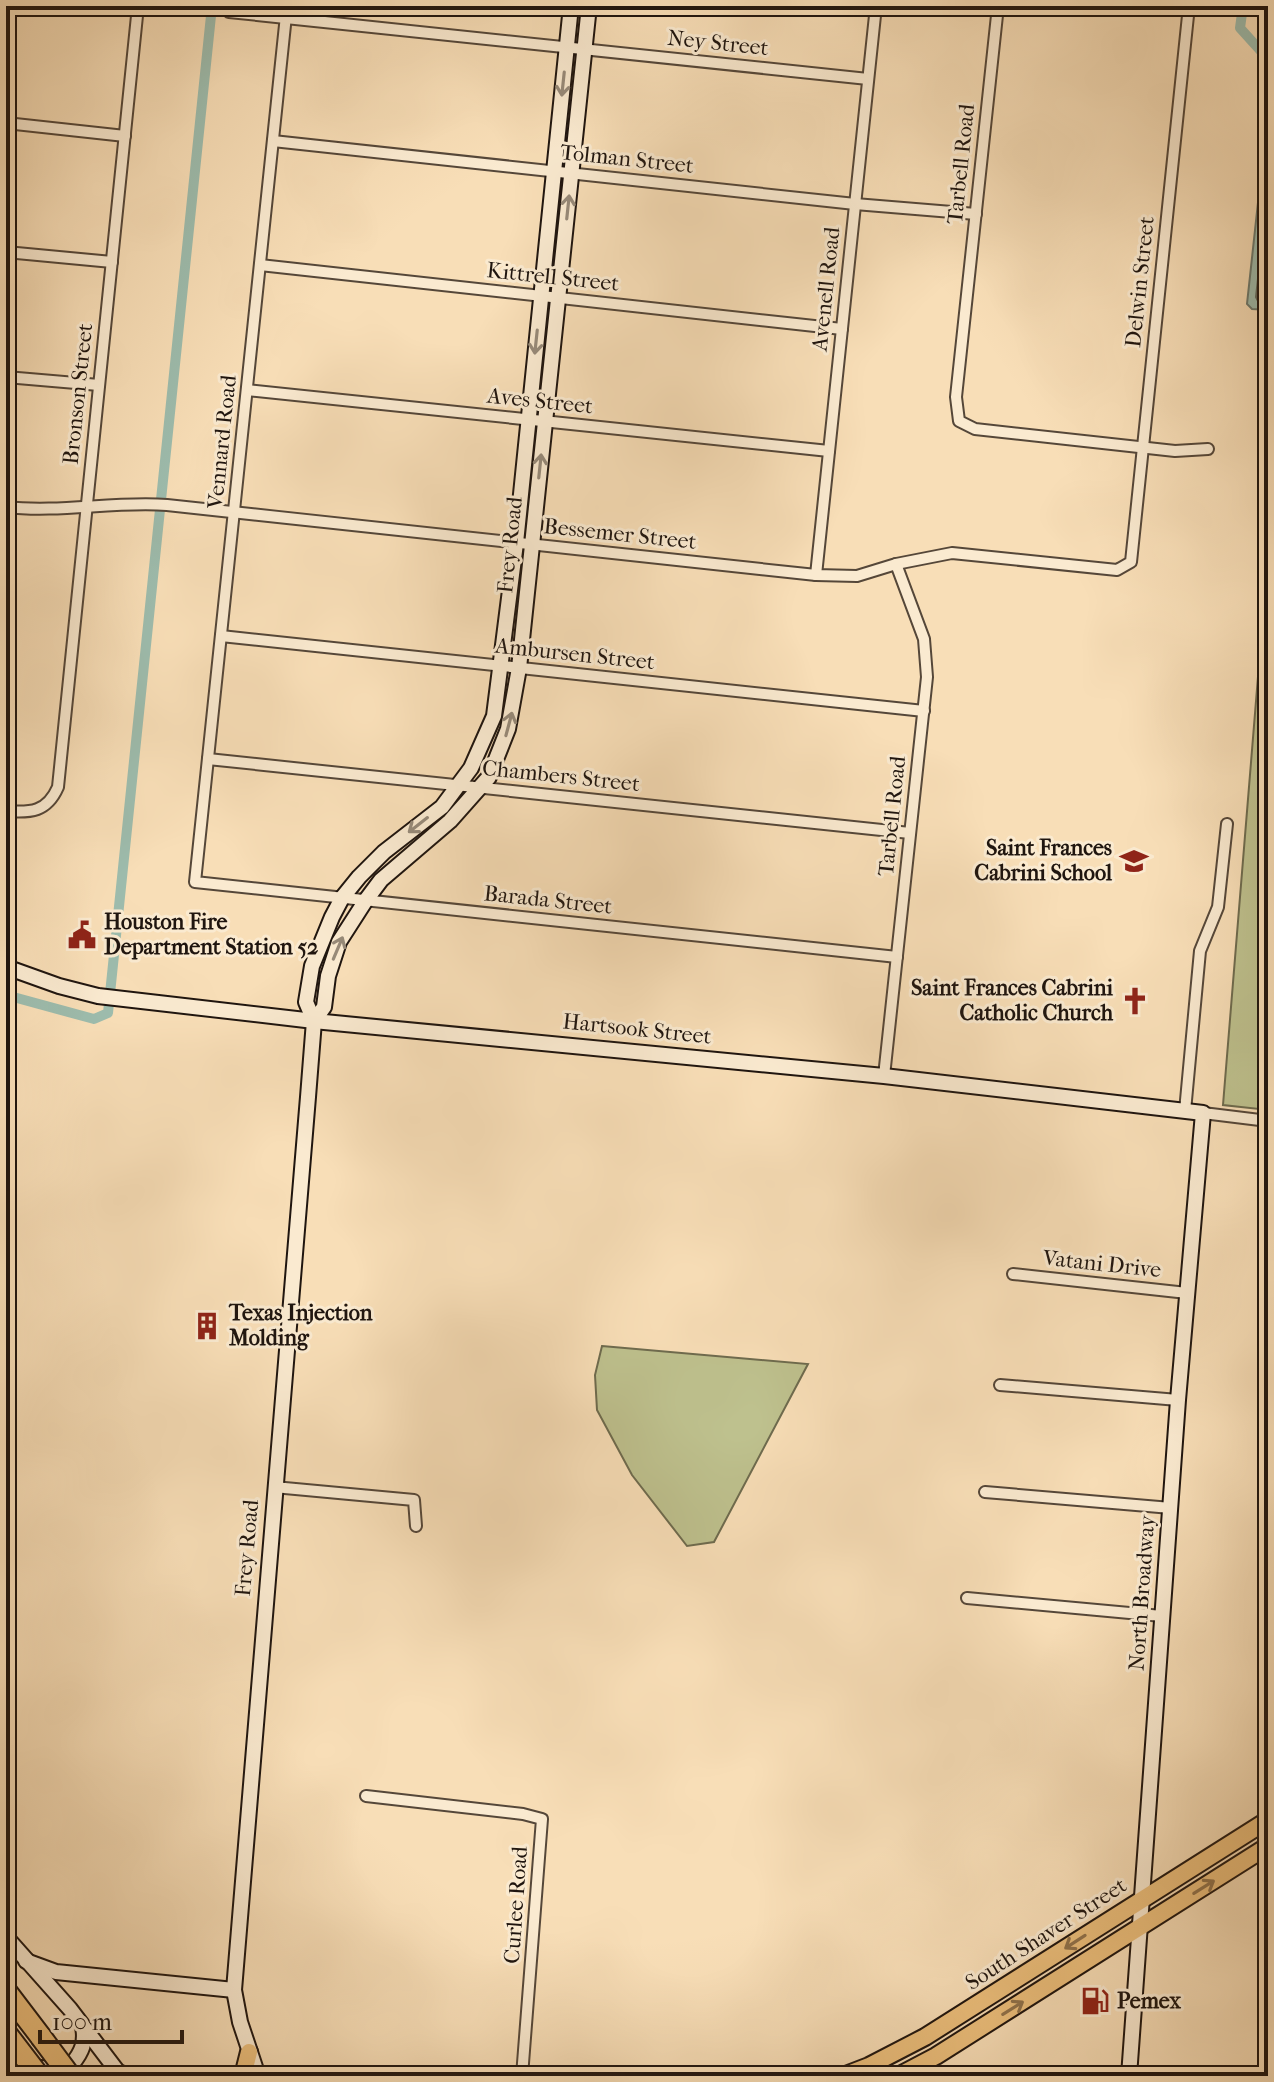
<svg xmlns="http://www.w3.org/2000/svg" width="1274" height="2082" font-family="'IM FELL French Canon',serif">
<rect width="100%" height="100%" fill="#f8deb7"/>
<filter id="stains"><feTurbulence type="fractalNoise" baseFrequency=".0025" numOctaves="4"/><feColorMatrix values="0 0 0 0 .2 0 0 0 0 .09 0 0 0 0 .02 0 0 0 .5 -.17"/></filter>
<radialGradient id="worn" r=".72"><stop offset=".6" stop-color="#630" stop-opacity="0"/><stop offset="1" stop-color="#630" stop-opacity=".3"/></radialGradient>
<g fill="#bec18e" stroke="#6e6b4e" stroke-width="2">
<polygon points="1261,640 1268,641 1268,1110 1223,1105"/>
<polygon points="602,1346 808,1364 714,1542 687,1546 632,1475 597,1410 595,1375"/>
</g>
<polygon fill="#9dbcad" stroke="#6b796e" stroke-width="2" points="1268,176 1268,310 1252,309 1247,304 1260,184"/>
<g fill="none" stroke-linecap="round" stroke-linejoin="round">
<polyline stroke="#5e685e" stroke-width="2" points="1268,187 1256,297 1258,301 1268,302"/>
<g stroke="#9dbcad" stroke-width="10">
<polyline points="1243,6 1240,28 1268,59"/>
<polyline points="6,995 94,1019 108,1013 212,6"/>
</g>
<defs>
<g id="street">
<polyline points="94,6 138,10 196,10"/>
<polyline points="287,6 195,882 897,957"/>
<polyline points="998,6 956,397 959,421 975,429 1175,451 1208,449"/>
<polyline points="229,12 868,79"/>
<polyline points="6,123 125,136"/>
<polyline points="273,141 855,204 976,214"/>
<polyline points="6,252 112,262"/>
<polyline points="260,265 842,329"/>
<polyline points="6,377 99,385"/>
<polyline points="247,390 829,451"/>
<path d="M6,507C60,513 114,501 167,505L816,575L857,576L896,564L952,553L1117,570L1131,562L1189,6"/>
<polyline points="816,575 876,6"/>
<polyline points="221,636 924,711"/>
<polyline points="208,759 910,833"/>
<path d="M6,811C31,813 47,812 58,787L138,6"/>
<polyline points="884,1076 927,677 924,639 896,564"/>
<polyline points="1185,1111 1200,951 1218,907 1227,824"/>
<polyline points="1203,1113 1268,1121"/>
<polyline points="1013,1274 1187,1293"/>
<polyline points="1000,1385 1178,1400"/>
<polyline points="274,1487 414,1500 416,1526"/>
<polyline points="985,1492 1171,1508"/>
<polyline points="967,1598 1162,1616"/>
<polyline points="366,1796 523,1814 542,1819 522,2076"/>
</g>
<g id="secondary">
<polyline points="6,967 59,986 98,996 314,1021 884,1076 1203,1113 1178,1400 1129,2076"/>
<polyline points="314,1021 324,1007 328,976 339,942 366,900 381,880 450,821 489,777 508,729 519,668 589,6"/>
<polyline points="6,1937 70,2009 121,2076"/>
<polyline points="26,1961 56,1972 234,1990"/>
<path d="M6,2065L52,2069L72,2064C82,2052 86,2042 83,2027"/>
<polyline points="258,2076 240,2022 234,1990 308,1097 314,1021 306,1002 312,966 332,917 342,898 359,877 384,852 442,807 471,768 494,716 516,543 571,6"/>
</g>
<g id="primary">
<polyline points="120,2074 129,2076"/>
<polyline points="243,2076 249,2052"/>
<polyline points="843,2076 869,2066 925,2037 1268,1820"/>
<polyline points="898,2076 936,2056 1268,1846"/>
</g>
<g id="highway">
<polyline points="6,1991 41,2037"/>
<polyline points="6,2072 9,2076"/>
</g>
</defs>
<use href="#street" stroke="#554739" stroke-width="14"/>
<use href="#secondary" stroke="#1f150f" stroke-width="18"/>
<use href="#primary" stroke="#1f150f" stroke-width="20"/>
<use href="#highway" stroke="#1f150f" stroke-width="24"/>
<use href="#street" stroke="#faead0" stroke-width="10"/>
<use href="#secondary" stroke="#faead0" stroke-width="14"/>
<use href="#primary" stroke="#ecbf7c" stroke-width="16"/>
<use href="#highway" stroke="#ecbf7c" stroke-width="20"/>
<defs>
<g id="highway-bridge">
<polyline points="6,2033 39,2076"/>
<polyline points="41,2037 70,2076"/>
</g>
</defs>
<use href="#highway-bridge" stroke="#1f150f" stroke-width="24" stroke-linecap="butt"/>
<use href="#highway-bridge" stroke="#ecbf7c" stroke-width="20"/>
</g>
<defs><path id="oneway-shaft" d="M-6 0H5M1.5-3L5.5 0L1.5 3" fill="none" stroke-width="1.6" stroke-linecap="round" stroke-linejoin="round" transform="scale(2)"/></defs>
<g stroke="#978a79">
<use href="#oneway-shaft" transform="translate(563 84) rotate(96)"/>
<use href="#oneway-shaft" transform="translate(568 207) rotate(-84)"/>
<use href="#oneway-shaft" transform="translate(536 342) rotate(96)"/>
<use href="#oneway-shaft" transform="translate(540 466) rotate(-84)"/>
<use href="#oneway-shaft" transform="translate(509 724) rotate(-75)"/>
<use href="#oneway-shaft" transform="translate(418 825) rotate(142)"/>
<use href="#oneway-shaft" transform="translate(338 948) rotate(-67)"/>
</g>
<g stroke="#90724b">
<use href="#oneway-shaft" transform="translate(1204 1887) rotate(-32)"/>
<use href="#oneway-shaft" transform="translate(1075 1942) rotate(147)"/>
<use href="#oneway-shaft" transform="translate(1013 2008) rotate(-32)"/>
</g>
<defs>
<symbol id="school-bare" viewBox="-9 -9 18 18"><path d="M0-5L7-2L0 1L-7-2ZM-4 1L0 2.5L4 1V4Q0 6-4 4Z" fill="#8f2418" stroke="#faead0" stroke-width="2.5" paint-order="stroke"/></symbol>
<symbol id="civic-bare" viewBox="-9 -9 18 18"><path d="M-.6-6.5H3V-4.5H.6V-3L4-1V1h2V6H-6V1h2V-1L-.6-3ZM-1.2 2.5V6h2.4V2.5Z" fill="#8f2418" stroke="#faead0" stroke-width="2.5" paint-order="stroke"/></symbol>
<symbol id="church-bare" viewBox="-9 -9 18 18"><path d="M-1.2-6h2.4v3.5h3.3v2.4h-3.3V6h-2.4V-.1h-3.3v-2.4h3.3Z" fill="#8f2418" stroke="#faead0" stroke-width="2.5" paint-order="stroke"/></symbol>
<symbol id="building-bare" viewBox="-9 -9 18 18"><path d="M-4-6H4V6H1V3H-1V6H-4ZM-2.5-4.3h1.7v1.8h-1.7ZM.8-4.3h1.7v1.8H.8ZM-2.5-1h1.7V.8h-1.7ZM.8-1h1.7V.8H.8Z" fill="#8f2418" stroke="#faead0" stroke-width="2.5" paint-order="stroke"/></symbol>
<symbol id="fuel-bare" viewBox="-9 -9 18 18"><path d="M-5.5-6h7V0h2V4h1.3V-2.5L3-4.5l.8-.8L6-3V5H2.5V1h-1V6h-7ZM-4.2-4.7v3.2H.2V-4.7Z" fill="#8f2418" stroke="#faead0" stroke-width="2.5" paint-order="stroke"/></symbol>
</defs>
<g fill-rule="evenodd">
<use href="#school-bare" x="1114" y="841" width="40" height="40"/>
<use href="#civic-bare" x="62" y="915" width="40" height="40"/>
<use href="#church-bare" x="1115" y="981" width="40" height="40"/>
<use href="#building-bare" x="187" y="1306" width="40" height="40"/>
<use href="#fuel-bare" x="1075" y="1981" width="40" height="40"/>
</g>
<g text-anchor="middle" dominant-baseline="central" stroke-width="6" stroke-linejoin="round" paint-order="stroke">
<g font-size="22" fill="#1f150f" stroke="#faead0">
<text transform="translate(718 43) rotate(6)">Ney Street</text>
<text transform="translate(627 159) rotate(6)">Tolman Street</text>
<text transform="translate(961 164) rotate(-84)">Tarbell Road</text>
<text transform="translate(553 277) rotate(6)">Kittrell Street</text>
<text transform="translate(1140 282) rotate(-84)">Delwin Street</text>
<text transform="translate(826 289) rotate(-84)">Avenell Road</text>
<text transform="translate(78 394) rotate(-84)">Bronson Street</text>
<text transform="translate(540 401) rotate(6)">Aves Street</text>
<text transform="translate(222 442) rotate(-84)">Vennard Road</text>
<text transform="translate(620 534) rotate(6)">Bessemer Street</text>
<text transform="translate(510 545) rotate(-84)">Frey Road</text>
<text transform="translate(575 654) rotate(6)">Ambursen Street</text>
<text transform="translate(561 776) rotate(6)">Chambers Street</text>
<text transform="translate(892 816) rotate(-84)">Tarbell Road</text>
<text transform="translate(548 900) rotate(6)">Barada Street</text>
<text transform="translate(637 1029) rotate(6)">Hartsook Street</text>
<text transform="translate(1102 1264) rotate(6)">Vatani Drive</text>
<text transform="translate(247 1548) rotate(-85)">Frey Road</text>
<text transform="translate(1142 1593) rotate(-86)">North Broadway</text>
<text transform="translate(516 1905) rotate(-86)">Curlee Road</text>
<text transform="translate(1046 1934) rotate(-33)">South Shaver Street</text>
</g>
<g font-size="22" font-weight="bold" fill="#1f150f" stroke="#faead0" text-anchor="start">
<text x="1112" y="848" text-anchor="end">Saint Frances<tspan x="1112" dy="25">Cabrini School</tspan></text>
<text x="104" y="922">Houston Fire<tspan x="104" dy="25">Department Station 52</tspan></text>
<text x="1113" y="988" text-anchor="end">Saint Frances Cabrini<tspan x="1113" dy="25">Catholic Church</tspan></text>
<text x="229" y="1313">Texas Injection<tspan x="229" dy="25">Molding</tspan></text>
<text x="1117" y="2001">Pemex</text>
</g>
</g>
<rect width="1274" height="2082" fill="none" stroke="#f8deb7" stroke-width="32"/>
<rect x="8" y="8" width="1258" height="2066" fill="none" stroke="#1f150f" stroke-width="4"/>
<rect x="16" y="16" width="1242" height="2050" fill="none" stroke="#1f150f" stroke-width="2"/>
<path d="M40 2030v12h142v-12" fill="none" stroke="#1f150f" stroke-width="4"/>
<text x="52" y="2030" font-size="24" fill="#1f150f" stroke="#faead0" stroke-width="6" paint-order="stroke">100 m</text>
<rect width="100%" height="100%" filter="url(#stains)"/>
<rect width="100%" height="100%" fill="url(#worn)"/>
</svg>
